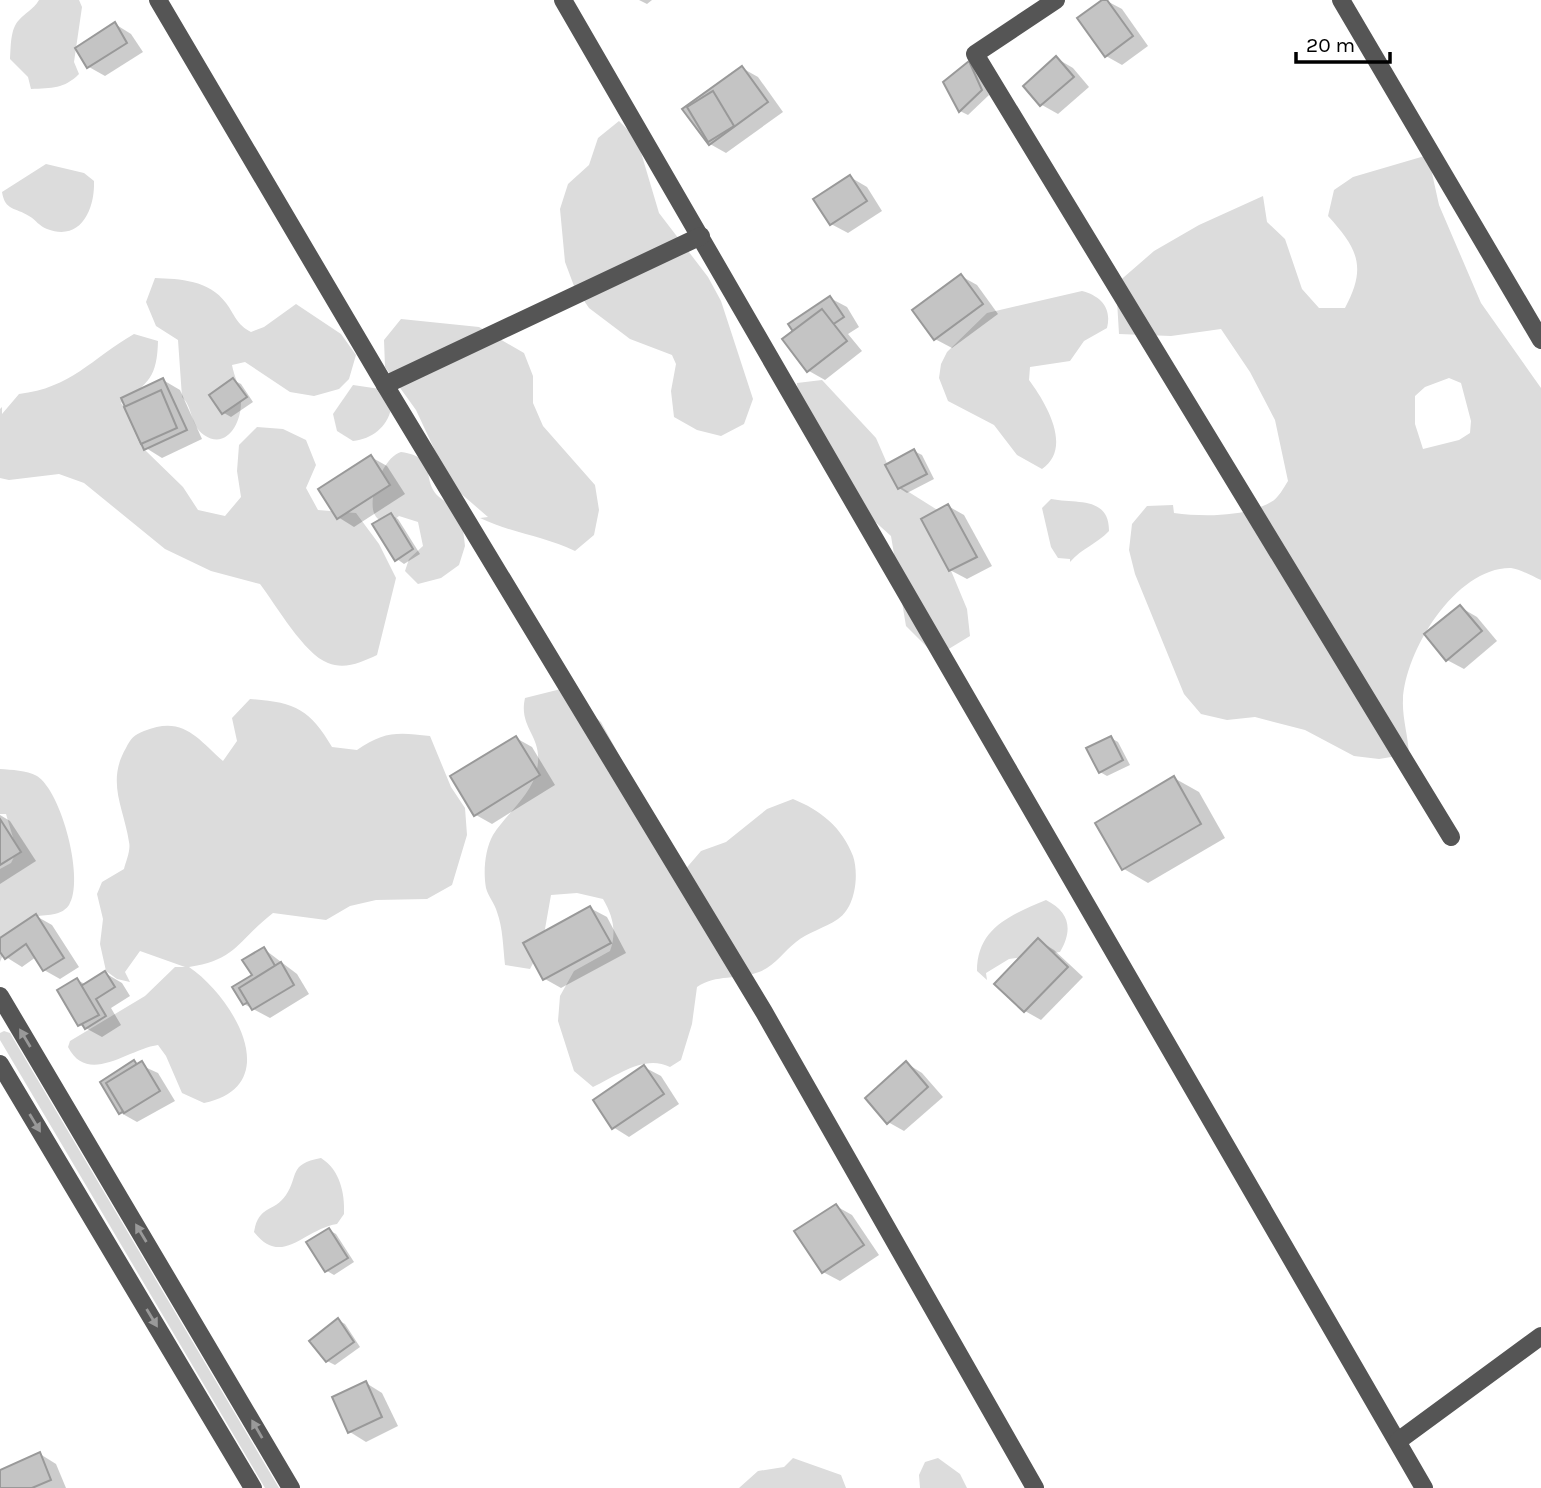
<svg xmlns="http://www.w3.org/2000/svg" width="1541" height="1488" font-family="Karla,sans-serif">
<rect width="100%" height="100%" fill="#fff"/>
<g fill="#dcdcdc" fill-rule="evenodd">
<path d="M39,0H79L82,7L74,62L79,74C64,89 52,88 31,89L28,77L10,59C11,47 10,29 19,20C26,12 33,10 39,0Z"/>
<polygon points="619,121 637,139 659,213 708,277 721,301 753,399 744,424 721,436 697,430 674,417 671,391 676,364 672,355 630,339 589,308 574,286 565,262 560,209 568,184 589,165 598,138"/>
<path d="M1428,155L1439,205L1481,303L1541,388V580C1532,576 1520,569 1511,568C1456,567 1405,651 1403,700C1402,716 1408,736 1409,754L1379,759L1354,756L1305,730L1255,717L1227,720L1201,714L1184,694L1135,574L1129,550L1132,524L1147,506L1173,505L1174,513C1204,517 1245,517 1271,502C1278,499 1284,487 1288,481L1275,420L1250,372L1221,329L1171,336L1119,334L1116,284L1154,251L1199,225L1263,196L1267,222L1285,239L1302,289L1319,308H1345C1367,267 1358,249 1328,216L1334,190L1353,177ZM1449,378L1461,383L1471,421L1470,433L1459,440L1423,449L1415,424V396L1425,387Z"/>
<path d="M46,164L84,173L94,181C95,209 81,242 47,229C39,226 36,220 29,216C15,207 5,211 2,192Z"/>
<path d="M155,278C180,279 209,280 226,303C235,315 236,324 251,332L264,327L296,304L341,334L356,355L349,379L339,389L314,396L290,392L245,362L232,365C234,377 242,391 241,403C241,424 226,450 204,435C190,425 193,407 182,397L178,340L156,326L146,302Z"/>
<path d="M1082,291C1101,296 1112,308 1107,328L1084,341L1070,361L1030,367L1029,380C1046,403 1073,448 1042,469L1017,455L994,425L948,401L939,378L941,364L947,352L987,313Z"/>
<path d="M401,319L479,327L524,353L533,376V403L543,426L595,485L599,510L594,535L575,551C544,536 511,533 480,518L488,517L451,485L416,410L385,367L384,340Z"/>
<path d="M134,334L158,341C157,377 149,383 121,403L136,424L145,450L183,487L198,510L225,516L241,497L237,471L239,445L257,427L283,429L306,440L316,465L306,488L318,510L356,513L379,544L396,578L377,655C362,662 345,670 328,663C304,654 276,605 260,584L211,571L165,549L84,483L59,474L9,480L0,478V409L2,407V414L19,394C71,388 91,359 134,334Z"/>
<polygon points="822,380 876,438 896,484 939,511 947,561 967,609 970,636 947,650 933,653 906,626 891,536 852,501 799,409 797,383"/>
<path d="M353,385L380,389L391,409C387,427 372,439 353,441L337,431L333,414Z"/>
<path d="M401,452C440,458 420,477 438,496C444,502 454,506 461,513L465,546L459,565L441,578L418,584L405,571L409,559L423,546L418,522L399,516L389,524C384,522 377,520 375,515C366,500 384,456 401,452Z"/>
<path d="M1051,499C1077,504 1109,496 1109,531C1097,544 1082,548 1070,562V559L1058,558L1051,547L1042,508Z"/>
<path d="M561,689L601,722L683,872L701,851L726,842L767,809L793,799C820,810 842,827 853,856C859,874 856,907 838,919C825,928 808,932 796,942C783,952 775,966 759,972C738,980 716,974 697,987L692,1024L681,1060L670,1067C644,1054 617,1076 593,1087L574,1071L558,1021L560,996L574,971L610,951C617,932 613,916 603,899L577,893L551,895L542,946L530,969L505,965C503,948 503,928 497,912C495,904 488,896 486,888C483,872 485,849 493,835C507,813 532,795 537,769C544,736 518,729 525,698Z"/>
<path d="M250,699C294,702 310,709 332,747L357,750C384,731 398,732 430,736L451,787L465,808L467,835L452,885L427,899L376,900L350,906L326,920L273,913C238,940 237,960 189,967C232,996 287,1085 204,1103L182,1093L166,1056L158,1045C128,1049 88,1086 68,1047L70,1041L145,996L175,967H185L140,951L125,972L130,982L117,979L106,971L100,944L103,919L97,894L102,882L124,869C126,861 131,850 129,842C124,808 106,782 126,748C131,738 134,735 144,731C183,715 197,738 223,761L237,741L232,718Z"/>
<path d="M0,769C12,770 26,770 37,776C62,792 85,881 69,905C59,919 43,912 30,919C13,927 7,946 0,962V869L11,863L17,851L6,814H0Z"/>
<path d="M1046,900C1070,912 1073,930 1060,952L1009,959L986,973L987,980L977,971C977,928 1010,915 1046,900Z"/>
<polygon points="4,1031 10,1033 279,1488 265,1488 0,1040 0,1033"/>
<path d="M321,1158C340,1170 345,1193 344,1214L337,1224C304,1229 282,1268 254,1232C259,1204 274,1213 286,1195C299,1176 288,1164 321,1158Z"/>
<polygon points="793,1458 841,1475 846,1488 739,1488 758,1471 784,1467"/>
<polygon points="938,1458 960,1474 967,1488 920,1488 919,1475 925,1462"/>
</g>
<g fill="#0003">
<polygon points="639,0 652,0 647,4"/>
<polygon points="1105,0 1122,9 1148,46 1122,65 1106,56"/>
<polygon points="115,24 131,34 143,52 105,76 89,67 77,49"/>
<polygon points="1056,58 1073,68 1089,87 1058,114 1042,105 1025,86"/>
<polygon points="969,63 976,67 989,95 968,115 960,111"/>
<polygon points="742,68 758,77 783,112 726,153 710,144"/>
<polygon points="850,177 867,187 882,211 848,233 831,224"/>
<polygon points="961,276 977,285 998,314 952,348 935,339 914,310"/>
<polygon points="830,298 847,307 859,327 848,334 862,351 825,380 809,371 784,339"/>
<polygon points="163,380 180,390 202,439 162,458 146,448"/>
<polygon points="233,380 241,384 253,402 231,417 224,413"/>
<polygon points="914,451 922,455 934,479 907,493 899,488"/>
<polygon points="371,457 387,466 405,494 354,527 338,517"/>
<polygon points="948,506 964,515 992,566 967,579 950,570"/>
<polygon points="391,515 398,519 420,554 404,564 397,559"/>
<polygon points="1460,607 1477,617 1497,641 1464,669 1447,660"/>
<polygon points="516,738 532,747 555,785 492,824 476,815"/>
<polygon points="1111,738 1118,742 1130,765 1107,776 1100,772"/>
<polygon points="1174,778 1199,792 1225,838 1148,883 1124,869 1097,824"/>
<polygon points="0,815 10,821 36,861 0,884"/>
<polygon points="590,908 607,917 626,953 561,988 545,979"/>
<polygon points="36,916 52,925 79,967 60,979 44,970 36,957 22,967 6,957 0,949 0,940"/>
<polygon points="1038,940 1054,950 1083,977 1041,1020 1025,1011 997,984"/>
<polygon points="264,949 297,974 309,994 270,1018 244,1004"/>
<polygon points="105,973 122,983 130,996 111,1008 121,1025 102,1037 80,1025 77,980 85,984"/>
<polygon points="134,1062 158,1073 175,1101 137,1122 121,1113"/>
<polygon points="906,1063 922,1073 943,1097 904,1131 888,1122"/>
<polygon points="644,1067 661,1076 679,1104 629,1137 613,1127"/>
<polygon points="836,1206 852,1215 879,1255 840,1281 823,1272"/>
<polygon points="329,1230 336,1234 354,1262 334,1275 327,1271"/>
<polygon points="338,1320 345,1324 360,1347 335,1365 327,1361"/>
<polygon points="366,1383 382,1393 398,1426 366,1442 350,1432"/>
<polygon points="40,1454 56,1464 66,1488 0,1488 0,1471"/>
</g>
<g fill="#c4c4c4" stroke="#999" stroke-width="2">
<polygon points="1102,0 1107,0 1133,36 1105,57 1077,18"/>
<polygon points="115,22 127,43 87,68 75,48"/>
<polygon points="1056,56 1074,77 1040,106 1023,86"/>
<polygon points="969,61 982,90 959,112 943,82"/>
<polygon points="742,66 768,102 709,145 682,109"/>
<polygon points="713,91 734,126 708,142 687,107"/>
<polygon points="850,175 867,201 830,225 813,199"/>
<polygon points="961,274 983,304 934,340 912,310"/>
<polygon points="830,296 844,317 802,345 788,324"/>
<polygon points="822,309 847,341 807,372 782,339"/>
<polygon points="163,378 187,430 144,450 121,398"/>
<polygon points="233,378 247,397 222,414 209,395"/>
<polygon points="161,390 177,428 141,444 124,407"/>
<polygon points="914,449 927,474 898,489 885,465"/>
<polygon points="371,455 390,485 337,519 318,489"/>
<polygon points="948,504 977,557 949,571 921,519"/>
<polygon points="391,513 413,549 395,561 372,524"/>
<polygon points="1460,605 1482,631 1446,661 1424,634"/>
<polygon points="516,736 540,775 474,816 450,776"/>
<polygon points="1111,736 1123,760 1099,773 1086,748"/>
<polygon points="1174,776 1201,824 1122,870 1095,823"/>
<polygon points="0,819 21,852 0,865"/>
<polygon points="590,906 611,943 543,980 523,943"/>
<polygon points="36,914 64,958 43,971 26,944 5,959 0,952 0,938"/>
<polygon points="1038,938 1068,967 1024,1012 994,984"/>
<polygon points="264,947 284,981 243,1005 232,987 252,975 242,960"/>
<polygon points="281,962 294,985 252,1010 239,988"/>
<polygon points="105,971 115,987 96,999 106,1016 85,1029 65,996"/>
<polygon points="77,978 99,1015 78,1026 57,990"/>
<polygon points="134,1060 154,1092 119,1114 100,1082"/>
<polygon points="142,1061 160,1091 124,1113 106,1083"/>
<polygon points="906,1061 928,1087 887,1124 865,1098"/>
<polygon points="644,1065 664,1094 612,1129 593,1100"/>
<polygon points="836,1204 864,1245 822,1273 794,1231"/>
<polygon points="329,1228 348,1258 325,1272 306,1242"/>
<polygon points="338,1318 354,1342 326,1362 309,1341"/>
<polygon points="366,1381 382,1417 348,1433 332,1397"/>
<polygon points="40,1452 51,1480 32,1488 0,1488 0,1470"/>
</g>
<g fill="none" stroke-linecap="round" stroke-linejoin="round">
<g stroke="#555" stroke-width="18">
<polyline points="158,0 385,385 764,1012 1035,1488"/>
<polyline points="563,0 1424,1488"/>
<polyline points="1056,0 975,54 1451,837"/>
<polyline points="1341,0 1541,340"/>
<polyline points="385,385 701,236"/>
<polyline points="0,996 291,1488"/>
<polyline points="0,1064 253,1488"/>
<polyline points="1398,1441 1541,1336"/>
</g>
</g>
<defs><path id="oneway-solid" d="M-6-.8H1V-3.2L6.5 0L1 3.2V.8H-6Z" transform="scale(1.75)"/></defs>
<g fill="#999">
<use href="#oneway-solid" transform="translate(25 1038) rotate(-121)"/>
<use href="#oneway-solid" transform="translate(35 1123) rotate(59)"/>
<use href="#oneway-solid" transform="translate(141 1233) rotate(-121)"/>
<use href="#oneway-solid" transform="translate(152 1318) rotate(59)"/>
<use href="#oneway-solid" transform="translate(257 1429) rotate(-120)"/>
</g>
<path d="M1296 52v10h94v-10" fill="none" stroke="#000000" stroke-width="3.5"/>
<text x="1306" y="52" font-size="21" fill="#000000" stroke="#ffffff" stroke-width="5" paint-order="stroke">20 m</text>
</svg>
